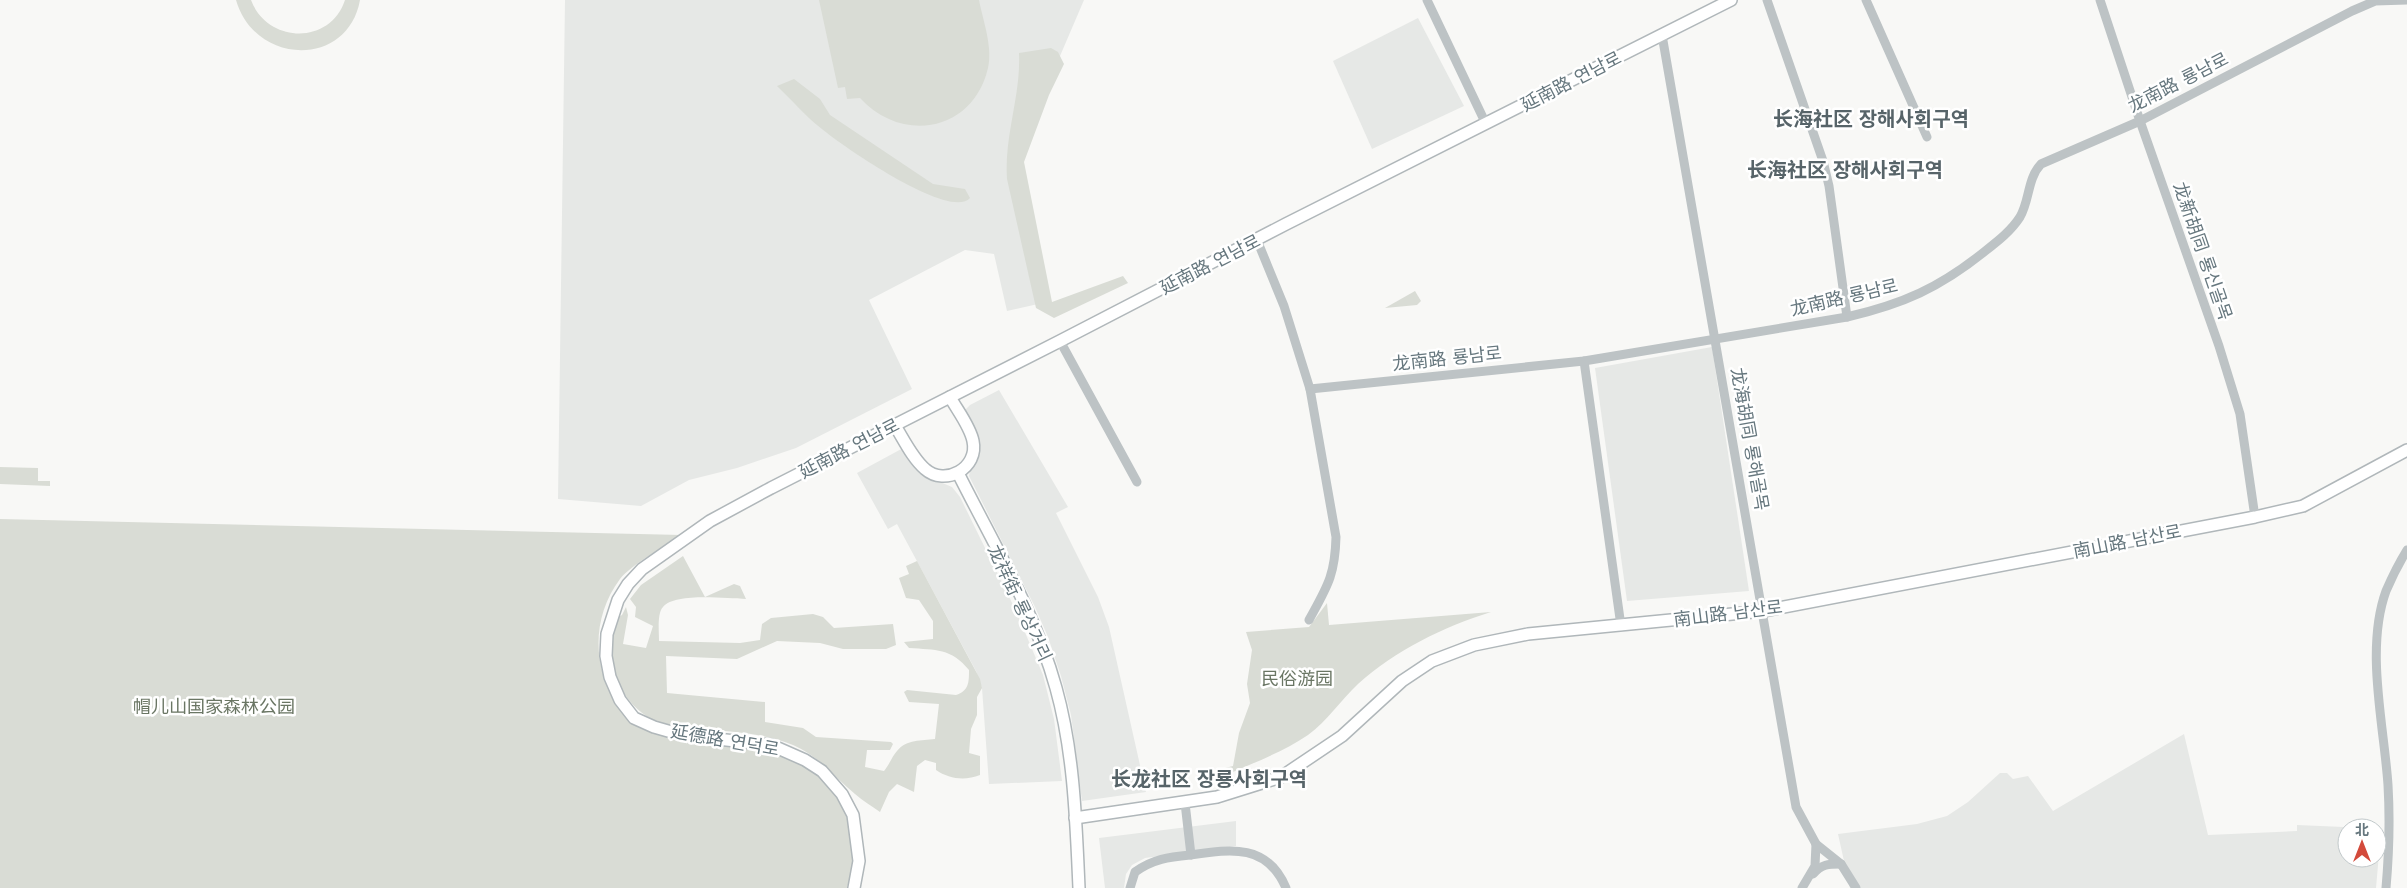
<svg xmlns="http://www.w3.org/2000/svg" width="2407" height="888" font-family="'Work Sans','Noto Sans SC','Noto Sans KR',sans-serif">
<rect width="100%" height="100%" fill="#f8f8f6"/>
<g fill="#e6e8e6">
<polygon points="565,0 1084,0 1012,168 1038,304 1007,311 994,254 965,250 869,300 912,389 796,448 737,468 689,480 641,506 558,499"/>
<polygon points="1418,18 1464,106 1372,149 1333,61"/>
<polygon points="1712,347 1749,591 1627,601 1595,368"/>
<polygon points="999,390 1068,507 1056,513 1098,597 1109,627 1146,792 1082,801 1071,715 1061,676 1048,637 1035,607 969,476 971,467 965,410 970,405"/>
<polygon points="905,447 921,474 952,487 960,497 1016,611 1043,675 1054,719 1062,781 989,784 982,688 976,671 897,524 888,529 857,473"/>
<polygon points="2184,734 2208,835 2297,831 2297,825 2367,828 2347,828 2347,858 2377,858 2377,828 2379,854 2376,888 1850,888 1838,834 1917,824 1947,816 1968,802 2000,773 2007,773 2013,779 2028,776 2053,811"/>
<polygon points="1236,821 1236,846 1145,858 1132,865 1126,874 1124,888 1105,888 1099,838"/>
</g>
<g fill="#d9dcd5">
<path d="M236,0H251C267,43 330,46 345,0H360C348,68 255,66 236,0Z"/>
<path d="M819,0H979C983,21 993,47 988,68C973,132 902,144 860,98L847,99L845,87L838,88Z"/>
<path d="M1051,48L1058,52L1064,64L1049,95L1024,162L1052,302L1123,276L1128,283L1054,318L1036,308L1007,179C1004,135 1021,96 1019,53Z"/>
<path d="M794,79L820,99L830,115L933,184L965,189L970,198C950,221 841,145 822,129C806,117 792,100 777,86Z"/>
<polygon points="1415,291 1421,301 1417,305 1385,308"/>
<polygon points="0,467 38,468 38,481 50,481 50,486 0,484"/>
<path d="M0,519L682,535C665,546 631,565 620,579C578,635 599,720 671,738C696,745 724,742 750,747C796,755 851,783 855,836C856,854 852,871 847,888H0Z"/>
<path d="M683,556L705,597L734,584L740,586L746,599C727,599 676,592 663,607C657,613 659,632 659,641L740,643L760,640L762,624L771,618L813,614L823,617L834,628L893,624L896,645L886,649H843L820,643L777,641L737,659L666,656L667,693L765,702V722L803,728L816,737L891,742L893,744L890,750H867L865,767L884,771C889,765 893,755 897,751C907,739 921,741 935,739L939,704L909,702L904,692L907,690L956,695C969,691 969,682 969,670C951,648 936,650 909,648L904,642L933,639V621L919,600L906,598L899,578L909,574L906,566L917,561L980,679L982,688L977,697V715L971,729L969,753L980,756V775C965,781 949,779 936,770V763L925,760L917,766L914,792L897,784L889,792L880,812C872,806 863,801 855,794C834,777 819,756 793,745C767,734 735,732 707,729C669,727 649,727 624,694C607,669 609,646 616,618L622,615L626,607L628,615L623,644L646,648L653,626L635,617L636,607L630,599L641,585Z"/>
<path d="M1327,603L1329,625L1491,612C1443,627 1396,650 1358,684C1341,700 1327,721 1308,735C1283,752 1253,763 1226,775L1225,768L1233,766L1239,733L1250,703L1247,684L1252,650L1246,632L1309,627Z"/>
</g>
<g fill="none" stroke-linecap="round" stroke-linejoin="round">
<defs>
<g id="secondary">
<path d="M894,424C903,438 912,458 925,469C945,487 979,468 973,441C970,426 957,410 950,397"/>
<path d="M958,473C993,543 1035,612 1056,688C1074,752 1076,821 1079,888"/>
<polyline points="1075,818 1217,797 1281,777 1342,736 1402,681 1432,661 1474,645 1528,634 1763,611 2255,517 2303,506 2407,450"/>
<polyline points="854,888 859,861 853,815 842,794 822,771 805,760 771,745 682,735 654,727 634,718 620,700 610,677 606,656 607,634 618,600 628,584 642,569 710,521 771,488 1060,341 1286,224 1731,0"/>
</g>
</defs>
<use href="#secondary" stroke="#b0b7ba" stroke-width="14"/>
<g stroke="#bdc3c5" stroke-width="9">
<polyline points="1427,0 1486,124"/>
<polyline points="1767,0 1823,161 1829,186 1847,317"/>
<polyline points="1866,0 1927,137"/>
<polyline points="2100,0 2140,121 2219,346 2240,414 2255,517"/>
<polyline points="1662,35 1796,807 1816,844 1841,864 1856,888"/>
<path d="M1257,240L1284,306L1310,389L1336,537C1335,576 1327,587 1309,620"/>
<polyline points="1060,341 1137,482"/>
<polyline points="1584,361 1621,626"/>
<path d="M1310,389L1584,361L1847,317C1903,304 1939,288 1984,252C1998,241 2011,231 2020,217C2030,200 2027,179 2041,164L2140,121L2352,11L2375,1L2407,0"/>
<polyline points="1185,803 1191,855"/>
<path d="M1813,874C1822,864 1828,864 1841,864"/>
<path d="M1130,888L1135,872C1153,859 1169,857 1190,855C1231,849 1267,843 1286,888"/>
<polyline points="1802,888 1815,866 1816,844"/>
<path d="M2386,888C2389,854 2390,819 2388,785C2384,725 2365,649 2386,591C2392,577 2399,563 2407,550"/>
</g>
<use href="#secondary" stroke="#fff" stroke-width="11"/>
</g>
<g text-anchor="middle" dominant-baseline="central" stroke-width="5" stroke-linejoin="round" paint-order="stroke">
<g font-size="18" fill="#66777e" stroke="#fff">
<text transform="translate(1571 81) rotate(-27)">延南路 연남로</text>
<text transform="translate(2178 82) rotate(-27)">龙南路 룡남로</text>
<text transform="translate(2203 251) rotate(71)">龙新胡同 룡신골목</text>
<text transform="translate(1210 264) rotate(-27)">延南路 연남로</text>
<text transform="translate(1844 297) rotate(-13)">龙南路 룡남로</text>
<text transform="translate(1447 358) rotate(-6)">龙南路 룡남로</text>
<text transform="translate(1750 439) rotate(80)">龙海胡同 룡해골목</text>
<text transform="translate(849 448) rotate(-27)">延南路 연남로</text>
<text transform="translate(2127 541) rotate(-11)">南山路 남산로</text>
<text transform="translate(1020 603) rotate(65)">龙祥街 룡상거리</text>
<text transform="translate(1728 613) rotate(-7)">南山路 남산로</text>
<text transform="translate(725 740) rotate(10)">延德路 연덕로</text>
</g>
<g font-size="18" fill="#6a7664" stroke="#fff">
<text x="1297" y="678">民俗游园</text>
<text x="214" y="706">帽儿山国家森林公园</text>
</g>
<g font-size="20" font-weight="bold" fill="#576469" stroke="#fff">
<text x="1871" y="119">长海社区 장해사회구역</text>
<text x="1845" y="170">长海社区 장해사회구역</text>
<text x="1209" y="779">长龙社区 장룡사회구역</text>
</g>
</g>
<g transform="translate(2362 843)"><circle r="24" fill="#ffffff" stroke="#c2c9cb"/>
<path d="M0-4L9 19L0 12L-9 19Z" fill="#d34a3b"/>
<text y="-8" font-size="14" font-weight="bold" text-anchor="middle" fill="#66777e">北</text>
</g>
</svg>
